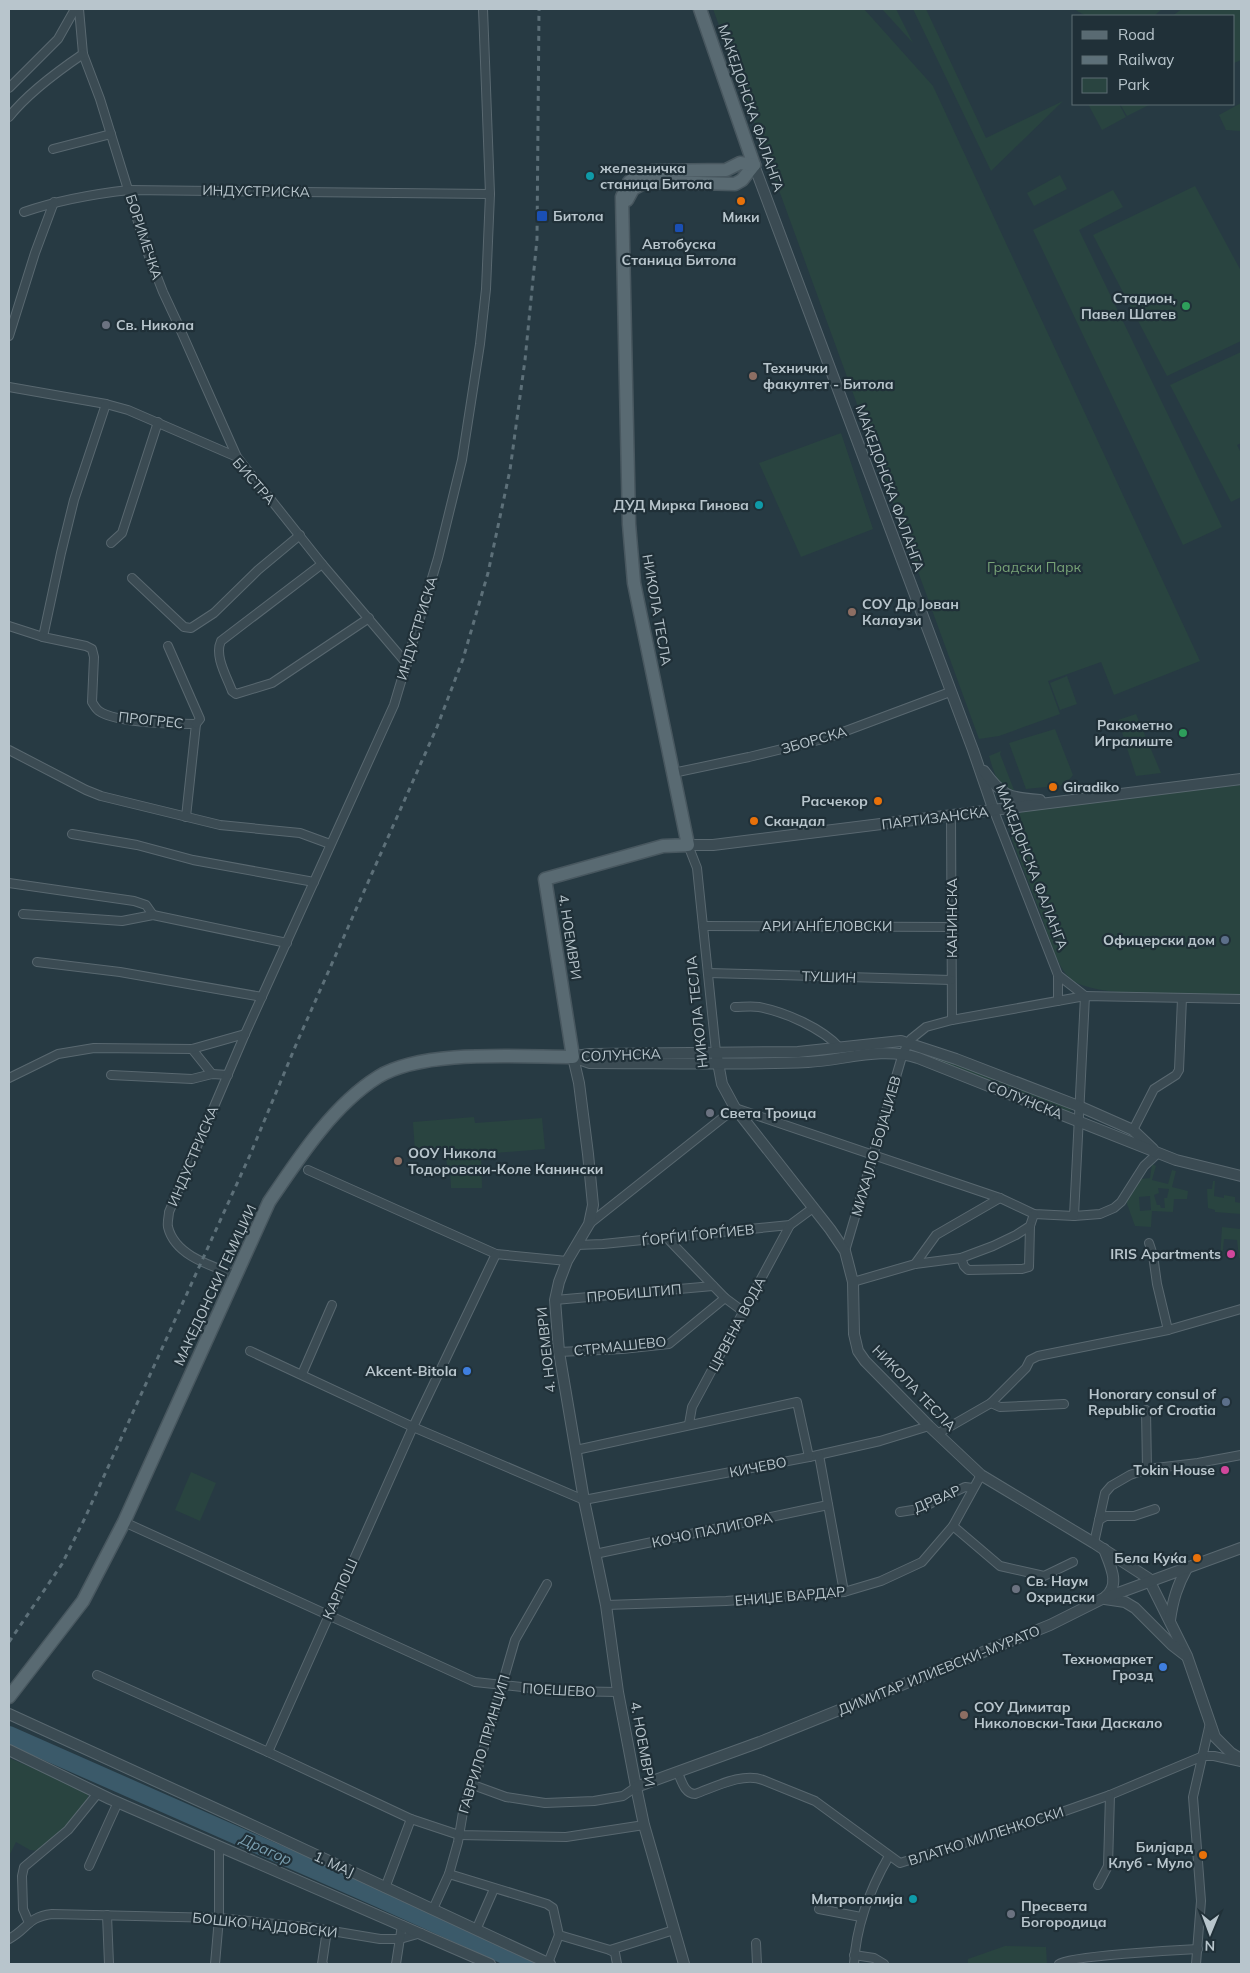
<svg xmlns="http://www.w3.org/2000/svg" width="1250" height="1973" font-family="Mulish,sans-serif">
<rect width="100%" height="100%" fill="#273a43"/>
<g fill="#294440" fill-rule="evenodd">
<polygon points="713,9 864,9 933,86 1200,661 1114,695 1101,662 1048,681 1060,714 999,736 979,739"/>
<polygon points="882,9 896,9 913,43"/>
<polygon points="913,9 926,9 986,138 1063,101 991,171"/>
<polygon points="1074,9 1162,9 1154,16 1086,16"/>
<polygon points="1182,9 1241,9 1241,60 1234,63 1234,16 1172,16"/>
<polygon points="1241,103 1241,131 1226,130 1219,115"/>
<polygon points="1088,104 1119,104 1126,117 1102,130"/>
<polygon points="1120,104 1151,104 1127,116"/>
<polygon points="1060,175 1067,189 1034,206 1027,193"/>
<polygon points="1195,186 1241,271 1241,341 1167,376 1093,235"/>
<polygon points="1113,190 1123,207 1079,230 1222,527 1183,545 1033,230"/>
<polygon points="1241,352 1241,443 1237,445 1241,453 1241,497 1231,502 1170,385"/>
<polygon points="841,433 873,529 801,557 759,463"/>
<polygon points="1067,676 1077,704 1060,710 1050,683"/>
<polygon points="1136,714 1161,773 1136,776 1118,720"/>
<polygon points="1055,729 1073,775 1065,785 1026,789 1009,743"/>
<path d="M1001,751L1000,754L1014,790C997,790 993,768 989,756Z"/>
<path d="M1241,785V994C1208,995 1096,999 1072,980C1055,966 1049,935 1041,915C1031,889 1021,863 1011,837L1008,823L1012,816L1026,811L1051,807Z"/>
<polygon points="923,1051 1071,1109 1070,1112 922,1054"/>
<polygon points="474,1117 475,1123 542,1118 545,1149 481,1154 482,1188 451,1188 450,1165 447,1165 445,1149 415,1151 413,1122"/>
<path d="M1152,1164L1156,1166L1152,1180L1168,1184L1172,1170L1176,1171L1172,1187L1188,1191L1187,1199H1174L1173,1212L1152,1211L1151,1227L1135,1226L1126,1201L1140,1179L1150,1178ZM1158,1188L1169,1189L1167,1198H1164L1165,1208H1161L1160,1205H1157L1154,1195L1159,1193ZM1150,1196L1151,1210L1140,1211L1139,1197Z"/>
<polygon points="1213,1181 1215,1181 1214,1196 1224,1198 1224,1195 1235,1197 1235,1202 1241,1203 1241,1214 1215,1212 1215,1210 1208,1208 1207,1189 1212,1189"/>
<polygon points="1222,1227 1240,1229 1241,1258 1239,1258 1237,1240 1224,1239 1222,1260 1220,1260"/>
<polygon points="191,1472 216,1483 200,1521 175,1510"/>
<polygon points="9,1758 88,1791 88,1800 63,1830 38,1851 30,1850 16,1842 9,1856"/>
<polygon points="1005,1946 1046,1947 1047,1964 968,1964 968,1959"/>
</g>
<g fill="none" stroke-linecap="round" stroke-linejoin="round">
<polyline stroke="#3b5a6a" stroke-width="18" points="9,1735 376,1897 524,1964"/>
<defs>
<g id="minor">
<polyline points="79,9 83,54 100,99 147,251 163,292 177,322 237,457"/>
<polyline points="9,88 58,39 75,9"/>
<path d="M9,117C27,94 58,71 83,54"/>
<polyline points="53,149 111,134"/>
<path d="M24,212C59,200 93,194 129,190L490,194"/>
<polyline points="9,336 35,253 54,202"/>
<polyline points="9,387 106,404 128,410 237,457 322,564 407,664"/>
<path d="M106,404L74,500L61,553L43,637L86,646L92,649L94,657L92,702C94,705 96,709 99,711C116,723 175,724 196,724L186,817"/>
<polyline points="111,543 122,533 158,422"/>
<path d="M322,564L221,641C214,656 227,677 232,691L236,694L272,683L369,618"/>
<polyline points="132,578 184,627 191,628 214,613 258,570 300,535"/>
<polyline points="9,626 43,637"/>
<polyline points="168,646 200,719 196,724"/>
<polyline points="9,750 86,790 101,796 220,825 300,833 330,844"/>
<polyline points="673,773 749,757 827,738 950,692"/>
<polyline points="994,811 1058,975 1058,1001"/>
<polyline points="951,816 952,1020"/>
<polyline points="72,834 137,845 193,860 314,882"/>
<polyline points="688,845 697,868 716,1052"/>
<polyline points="9,883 134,901 146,905 153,915"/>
<polyline points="23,914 122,921 153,915 287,943"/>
<polyline points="703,926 952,927"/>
<polyline points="37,962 120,972 262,997"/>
<polyline points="708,973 951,980"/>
<path d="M735,1007C742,1007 751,1006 759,1007C785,1012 822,1028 840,1048"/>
<polyline points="192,1049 212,1074"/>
<polyline points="111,1075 192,1079 212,1074 228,1075"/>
<polyline points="9,1078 58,1054 94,1048 192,1049 245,1034"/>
<polyline points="1133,1130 1154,1089 1176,1075 1179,1070 1182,998"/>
<polyline points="308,1170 496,1254 567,1261"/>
<polyline points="1074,1216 1100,1214 1114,1208 1121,1202 1144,1166 1158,1153"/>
<polyline points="589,1224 735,1108 1000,1198 1034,1214 1074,1216 1085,996 1058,975"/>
<polyline points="667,1238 725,1298 744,1312"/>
<polyline points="1149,1243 1153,1255 1157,1284 1168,1330"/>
<polyline points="577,1245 603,1244 790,1225 813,1208"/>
<polyline points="845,1251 903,1053 911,1039 926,1027 952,1020 1085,996 1241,999"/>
<polyline points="961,1258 964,1266 968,1270 1022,1269 1029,1267 1030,1226 1034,1214"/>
<polyline points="915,1264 936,1235 1000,1198"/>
<path d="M236,1275C212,1266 175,1256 168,1227C167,1222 169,1216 169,1212L245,1034L394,705L438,558L462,460L480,344L486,289L490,194L483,9"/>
<polyline points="853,1282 915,1264 961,1258 993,1246 1016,1235 1030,1226"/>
<polyline points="555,1300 713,1286"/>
<polyline points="250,1351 413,1427 584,1500 809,1457 880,1441 929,1426"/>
<polyline points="559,1352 622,1349 669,1344 725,1298"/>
<polyline points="302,1374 332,1305"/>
<polyline points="991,1403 1000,1407 1064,1404"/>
<polyline points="1146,1410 1147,1469"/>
<polyline points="689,1424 692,1407 790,1225"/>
<polyline points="937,1434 991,1403 1026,1368 1030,1360 1038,1356 1168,1330 1241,1309"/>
<polyline points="576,1450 797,1402 809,1457"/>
<polyline points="819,1455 844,1592"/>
<polyline points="900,1512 919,1509 965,1487 973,1488"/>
<polyline points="1099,1520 1106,1516 1134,1516 1155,1509"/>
<polyline points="124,1522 475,1682 559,1691 618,1692"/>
<polyline points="953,1526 1000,1566 1044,1576 1073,1562"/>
<polyline points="1094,1543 1105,1493 1111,1486 1130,1475 1147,1469 1198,1463 1241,1455"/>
<polyline points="595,1554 828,1505"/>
<polyline points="606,1605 726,1601 844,1592 881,1581 922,1562 953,1526 981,1475"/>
<polyline points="97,1675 268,1752 411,1819 459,1835 566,1837 644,1825"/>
<polyline points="268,1752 413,1427 496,1254"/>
<path d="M678,1773C682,1782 685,1794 695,1794C715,1787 743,1772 763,1780L815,1801L900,1863L1045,1818L1110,1795L1203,1756H1214L1241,1762"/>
<polyline points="473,1785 506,1797 545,1803 594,1801 623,1796 636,1787"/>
<polyline points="89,1866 118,1802"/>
<polyline points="449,1874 547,1904 553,1908 559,1935 610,1950 615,1953 617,1964"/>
<polyline points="1098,1885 1108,1866 1110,1795"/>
<polyline points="385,1888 411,1819"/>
<polyline points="433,1909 449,1874 458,1842 464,1806 473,1785 515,1640 547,1584"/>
<polyline points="819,1909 861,1917"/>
<polyline points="107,1915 109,1964"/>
<polyline points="29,1923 23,1909 22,1876 24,1867 68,1830 98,1793"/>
<polyline points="476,1930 494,1889"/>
<path d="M9,1939C28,1929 27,1917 52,1914L219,1918L314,1928L380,1939H400L421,1933"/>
<polyline points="756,1943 757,1964"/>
<polyline points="610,1950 674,1930"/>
<polyline points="854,1955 874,1958 884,1964"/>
<polyline points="548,1963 559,1935"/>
<polyline points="215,1964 219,1918 219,1846"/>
<polyline points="323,1964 322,1964 327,1930"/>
<polyline points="396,1964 402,1925"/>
<path d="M854,1964C856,1926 870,1889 889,1856"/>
<path d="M1059,1964C1068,1956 1177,1950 1198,1949"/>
<polyline points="1196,1964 1201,1901 1193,1797 1210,1723"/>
</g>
<g id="tertiary">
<polyline points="754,165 973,750 994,811"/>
<path d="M984,771C1002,796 1009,798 1040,800"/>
<polyline points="688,845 713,845 1241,779"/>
<polyline points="716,1052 722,1084 735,1108 830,1229 845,1251 853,1282 854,1334 858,1351 865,1361 929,1426 981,1475 1094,1543 1148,1578 1187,1656 1215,1737 1231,1753 1241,1759"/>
<polyline points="575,1056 590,1054 798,1052 901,1041 956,1059 1081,1107 1133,1130 1153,1149"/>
<polyline points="573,1057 579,1083 588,1154 593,1205 589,1224 567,1261 559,1282 555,1300 559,1352 584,1500 606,1605 618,1692 636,1787 644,1825 684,1964"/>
<path d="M573,1057L590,1063C663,1063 736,1065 808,1062C845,1060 882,1046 918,1058L1176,1160L1241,1176"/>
<path d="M1104,1549C1110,1565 1121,1585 1105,1597"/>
<polyline points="1105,1599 1125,1602 1135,1608 1172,1645 1185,1655"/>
<path d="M1170,1620C1173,1600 1177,1586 1187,1568"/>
<polyline points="9,1714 243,1821 550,1964"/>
<polyline points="9,1750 110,1799 490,1964"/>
<polyline points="636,1787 760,1742 1050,1625 1102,1599 1241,1548"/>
</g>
<g id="primary">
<polyline points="700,9 754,165"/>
<polyline points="627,200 633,189 644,183 659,182 735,184 742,180 754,165"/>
<path d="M9,1697L83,1601L124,1522L269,1202C298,1159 333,1105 378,1077C424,1049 519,1057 573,1057L545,879L663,846L688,845L634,583L629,524L622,197L629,182L638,174L652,171L726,170L740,163L754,165"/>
</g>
</defs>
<use href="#minor" stroke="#596870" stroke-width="10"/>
<use href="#tertiary" stroke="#596870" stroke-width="12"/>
<use href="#primary" stroke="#48575f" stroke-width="15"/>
<use href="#minor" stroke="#3b4b53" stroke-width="8"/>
<use href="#tertiary" stroke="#3b4b53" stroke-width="10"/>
<use href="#primary" stroke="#596a72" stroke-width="12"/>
<polyline stroke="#5d7079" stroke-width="3" stroke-dasharray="5 5" stroke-linecap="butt" points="9,1642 62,1564 84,1520 250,1155 298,1040 437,727 463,659 488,573 510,470 525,360 537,239 539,9"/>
</g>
<g fill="#0f9aa8" stroke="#203038" stroke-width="2">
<circle cx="590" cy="176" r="5"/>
<circle cx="759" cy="505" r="5"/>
<circle cx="913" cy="1899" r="5"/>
</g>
<g fill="#e8710a" stroke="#203038" stroke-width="2">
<circle cx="741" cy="201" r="5"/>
<circle cx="1053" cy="787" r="5"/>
<circle cx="878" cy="801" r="5"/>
<circle cx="754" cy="821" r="5"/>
<circle cx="1197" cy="1558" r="5"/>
<circle cx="1203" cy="1855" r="5"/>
</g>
<g fill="#1a4fb4" stroke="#203038" stroke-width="2">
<rect x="536" y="210" width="12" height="12" rx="2.5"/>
<rect x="674" y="223" width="10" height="10" rx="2.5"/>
</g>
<g fill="#2e9e5b" stroke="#203038" stroke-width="2">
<circle cx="1186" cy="306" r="5"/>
<circle cx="1183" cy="733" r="5"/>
</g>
<g fill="#6b7280" stroke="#203038" stroke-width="2">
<circle cx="106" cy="325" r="5"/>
<circle cx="710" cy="1113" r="5"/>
<circle cx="1016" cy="1589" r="5"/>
<circle cx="1011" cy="1914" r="5"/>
</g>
<g fill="#8d6e63" stroke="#203038" stroke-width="2">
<circle cx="753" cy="376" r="5"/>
<circle cx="852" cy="612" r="5"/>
<circle cx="398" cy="1161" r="5"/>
<circle cx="964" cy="1715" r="5"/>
</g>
<g fill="#5c6f8a" stroke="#203038" stroke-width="2">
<circle cx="1225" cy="940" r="5"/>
<circle cx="1226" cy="1402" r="5"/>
</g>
<g fill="#d1479c" stroke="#203038" stroke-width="2">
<circle cx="1231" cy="1254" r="5"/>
<circle cx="1225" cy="1470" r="5"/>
</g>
<g fill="#3f7fe0" stroke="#203038" stroke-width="2">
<circle cx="467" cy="1371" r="5"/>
<circle cx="1163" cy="1667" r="5"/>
</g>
<g text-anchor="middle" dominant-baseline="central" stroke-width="4.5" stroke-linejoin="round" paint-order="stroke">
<g font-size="14" fill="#b8c5cc" stroke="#203038">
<text transform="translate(751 108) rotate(71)">МАКЕДОНСКА ФАЛАНГА</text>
<text transform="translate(256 191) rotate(1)">ИНДУСТРИСКА</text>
<text transform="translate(144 237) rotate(72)">БОРИМЕЧКА</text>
<text transform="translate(254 481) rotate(49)">БИСТРА</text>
<text transform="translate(890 488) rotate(70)">МАКЕДОНСКА ФАЛАНГА</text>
<text transform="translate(657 610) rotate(80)">НИКОЛА ТЕСЛА</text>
<text transform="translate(417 628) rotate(-73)">ИНДУСТРИСКА</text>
<text transform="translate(151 720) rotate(6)">ПРОГРЕС</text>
<text transform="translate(814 740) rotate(-16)">ЗБОРСКА</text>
<text transform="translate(935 818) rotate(-7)">ПАРТИЗАНСКА</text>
<text transform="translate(1032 867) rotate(69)">МАКЕДОНСКА ФАЛАНГА</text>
<text transform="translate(952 918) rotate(-90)">КАНИНСКА</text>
<text x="827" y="926">АРИ АНЃЕЛОВСКИ</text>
<text transform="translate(570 937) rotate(81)">4. НОЕМВРИ</text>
<text transform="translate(829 977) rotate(2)">ТУШИН</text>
<text transform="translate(697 1012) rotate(-96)">НИКОЛА ТЕСЛА</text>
<text transform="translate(621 1055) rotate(-2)">СОЛУНСКА</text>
<text transform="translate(1025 1100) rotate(22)">СОЛУНСКА</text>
<text transform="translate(876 1146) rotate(-74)">МИХАЈЛО БОЈАЏИЕВ</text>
<text transform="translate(193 1156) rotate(-67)">ИНДУСТРИСКА</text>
<text transform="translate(698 1235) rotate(-6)">ЃОРЃИ ЃОРЃИЕВ</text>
<text transform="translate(215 1285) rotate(-65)">МАКЕДОНСКИ ГЕМИЏИИ</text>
<text transform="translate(634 1293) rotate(-5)">ПРОБИШТИП</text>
<text transform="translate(737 1324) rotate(-62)">ЦРВЕНА ВОДА</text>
<text transform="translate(620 1346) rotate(-6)">СТРМАШЕВО</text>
<text transform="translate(546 1350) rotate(-96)">4. НОЕМВРИ</text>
<text transform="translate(914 1388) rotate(46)">НИКОЛА ТЕСЛА</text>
<text transform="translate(758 1467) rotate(-11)">КИЧЕВО</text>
<text transform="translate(937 1499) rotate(-23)">ДРВАР</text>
<text transform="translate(712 1530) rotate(-12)">КОЧО ПАЛИГОРА</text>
<text transform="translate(340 1589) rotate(-66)">КАРПОШ</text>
<text transform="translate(790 1596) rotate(-5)">ЕНИЏЕ ВАРДАР</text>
<text transform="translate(939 1670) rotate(-22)">ДИМИТАР ИЛИЕВСКИ-МУРАТО</text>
<text transform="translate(559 1690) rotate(3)">ПОЕШЕВО</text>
<text transform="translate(484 1744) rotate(-73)">ГАВРИЛО ПРИНЦИП</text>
<text transform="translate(643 1744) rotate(80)">4. НОЕМВРИ</text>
<text transform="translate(986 1836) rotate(-18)">ВЛАТКО МИЛЕНКОСКИ</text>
<text transform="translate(334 1864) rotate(25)">1. МАЈ</text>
<text transform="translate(265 1925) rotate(6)">БОШКО НАЈДОВСКИ</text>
</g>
<g font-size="14" font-weight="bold" fill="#b8c5cc" stroke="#203038" text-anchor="end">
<text x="600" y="168" text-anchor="start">железничка<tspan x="600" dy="16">станица Битола</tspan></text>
<text x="553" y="216" text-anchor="start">Битола</text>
<text x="741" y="217" text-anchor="middle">Мики</text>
<text x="679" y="244" text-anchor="middle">Автобуска<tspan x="679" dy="16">Станица Битола</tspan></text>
<text x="1176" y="298">Стадион,<tspan x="1176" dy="16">Павел Шатев</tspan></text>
<text x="116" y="325" text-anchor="start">Св. Никола</text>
<text x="763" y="368" text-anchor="start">Технички<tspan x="763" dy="16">факултет - Битола</tspan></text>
<text x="749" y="505">ДУД Мирка Гинова</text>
<text x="862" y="604" text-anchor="start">СОУ Др Јован<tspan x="862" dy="16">Калаузи</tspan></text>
<text x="1173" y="725">Ракометно<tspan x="1173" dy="16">Игралиште</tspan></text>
<text x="1063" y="787" text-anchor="start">Giradiko</text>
<text x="868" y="801">Расчекор</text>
<text x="764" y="821" text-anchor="start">Скандал</text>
<text x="1215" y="940">Офицерски дом</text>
<text x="720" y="1113" text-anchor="start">Света Троица</text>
<text x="408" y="1153" text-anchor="start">ООУ Никола<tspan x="408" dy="16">Тодоровски-Коле Канински</tspan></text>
<text x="1221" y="1254">IRIS Apartments</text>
<text x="457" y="1371">Akcent-Bitola</text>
<text x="1216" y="1394">Honorary consul of<tspan x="1216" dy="16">Republic of Croatia</tspan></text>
<text x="1215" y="1470">Tokin House</text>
<text x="1187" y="1558">Бела Куќа</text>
<text x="1026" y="1581" text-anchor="start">Св. Наум<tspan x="1026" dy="16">Охридски</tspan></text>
<text x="1153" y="1659">Техномаркет<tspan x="1153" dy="16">Грозд</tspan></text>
<text x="974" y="1707" text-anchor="start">СОУ Димитар<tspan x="974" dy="16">Николовски-Таки Даскало</tspan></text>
<text x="1193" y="1847">Билјард<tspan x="1193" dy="16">Клуб - Муло</tspan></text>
<text x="903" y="1899">Митрополија</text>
<text x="1021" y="1906" text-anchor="start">Пресвета<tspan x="1021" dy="16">Богородица</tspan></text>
</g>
<g font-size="14" fill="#77a276" stroke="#203038">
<text x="1034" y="567">Градски Парк</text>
</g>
<g font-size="15" font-style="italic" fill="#799eaf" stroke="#203038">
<text transform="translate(266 1849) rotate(24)">Драгор</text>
</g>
</g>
<rect width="1250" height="1973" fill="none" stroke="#b8c5cc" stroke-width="20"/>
<rect x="1072" y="15" width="162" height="90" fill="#203038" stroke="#5d6c73"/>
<rect x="1082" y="31" width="25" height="8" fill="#596a72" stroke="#5d6c73"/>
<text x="1118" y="40" font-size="15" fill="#b8c5cc">Road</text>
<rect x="1082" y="56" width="25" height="8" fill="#5d7079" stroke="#5d6c73"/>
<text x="1118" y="65" font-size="15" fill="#b8c5cc">Railway</text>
<rect x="1082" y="78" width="25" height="15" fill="#294440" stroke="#5d6c73"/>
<text x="1118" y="90" font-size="15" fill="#b8c5cc">Park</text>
<g transform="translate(1210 1933) rotate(181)" stroke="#203038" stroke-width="4" paint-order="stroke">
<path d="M0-4L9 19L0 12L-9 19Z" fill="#b8c5cc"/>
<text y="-8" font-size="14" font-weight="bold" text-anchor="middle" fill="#b8c5cc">N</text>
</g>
</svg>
